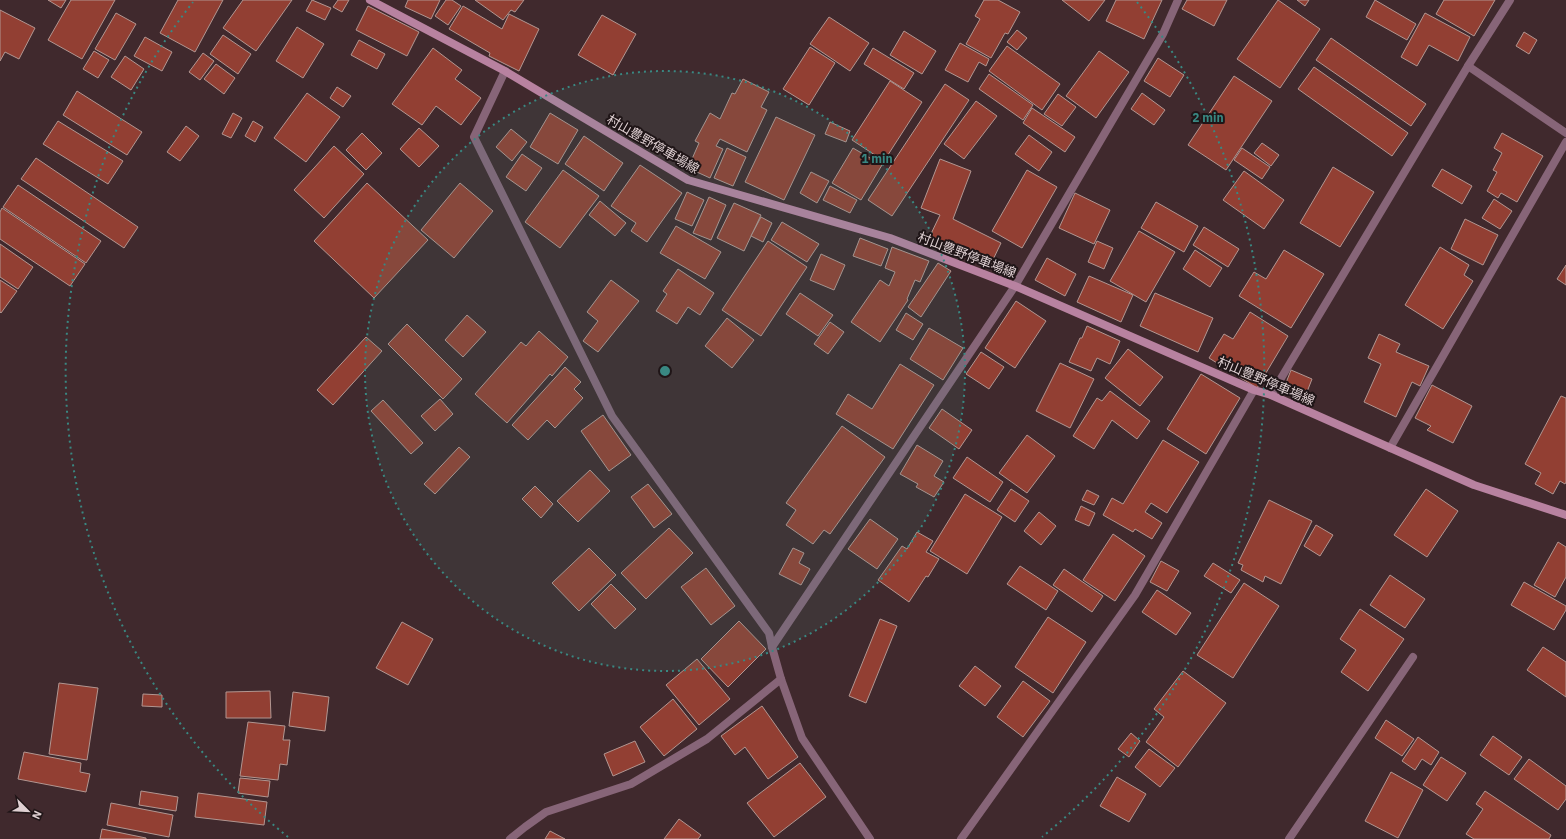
<svg xmlns="http://www.w3.org/2000/svg" width="1566" height="839" font-family="'IBM Plex Sans','Noto Sans JP',sans-serif">
<rect width="100%" height="100%" fill="#40292d"/>
<g fill="#923f33" stroke="#b29691">
<polygon points="48,0 66,0 61,8"/>
<polygon points="71,0 115,0 82,59 48,40"/>
<polygon points="178,0 223,0 195,52 160,33"/>
<polygon points="243,0 292,0 256,51 223,28"/>
<polygon points="312,0 331,8 325,20 306,11"/>
<polygon points="338,0 349,0 342,12 333,7"/>
<polygon points="408,0 440,0 431,19 405,7"/>
<polygon points="446,0 452,0 461,6 448,25 435,16"/>
<polygon points="475,0 524,0 515,12 511,10 503,20"/>
<polygon points="984,0 998,0 1020,12 1008,34 1005,33 991,58 966,44 980,19 975,16"/>
<polygon points="1062,0 1105,0 1089,21"/>
<polygon points="1116,0 1162,0 1144,39 1106,21"/>
<polygon points="1187,0 1227,0 1214,26 1182,9"/>
<polygon points="1278,0 1320,29 1280,88 1237,59"/>
<polygon points="1297,0 1309,0 1305,6"/>
<polygon points="1375,0 1416,24 1407,40 1366,17"/>
<polygon points="1444,0 1495,0 1474,36 1436,14"/>
<polygon points="368,6 419,32 407,56 356,30"/>
<polygon points="463,6 502,29 509,14 539,29 519,71 489,56 490,53 449,29"/>
<polygon points="0,10 35,28 19,59 5,52 0,61"/>
<polygon points="116,13 136,24 115,60 95,49"/>
<polygon points="1425,13 1470,37 1458,61 1429,45 1417,66 1401,57"/>
<polygon points="602,15 636,34 613,75 578,55"/>
<polygon points="829,17 869,43 850,71 810,44"/>
<polygon points="297,27 324,44 303,78 276,61"/>
<polygon points="1017,30 1027,38 1017,50 1007,42"/>
<polygon points="904,31 936,51 922,74 890,55"/>
<polygon points="1524,32 1537,40 1529,54 1516,46"/>
<polygon points="223,35 251,54 238,74 210,54"/>
<polygon points="145,37 172,52 162,71 134,56"/>
<polygon points="1331,38 1426,104 1411,126 1316,60"/>
<polygon points="359,40 385,54 377,69 351,55"/>
<polygon points="960,43 989,59 986,66 979,62 968,82 945,70"/>
<polygon points="1007,46 1060,84 1042,110 989,71"/>
<polygon points="810,47 835,63 809,105 783,89"/>
<polygon points="433,48 462,70 455,79 481,98 461,125 436,106 422,125 392,104"/>
<polygon points="873,48 914,73 904,89 864,64"/>
<polygon points="94,51 109,60 98,78 83,69"/>
<polygon points="1099,51 1129,72 1096,118 1066,96"/>
<polygon points="203,53 214,61 200,80 189,72"/>
<polygon points="125,56 144,69 131,90 111,77"/>
<polygon points="1158,58 1184,75 1170,97 1144,81"/>
<polygon points="216,64 235,78 224,94 204,79"/>
<polygon points="1314,67 1408,133 1392,156 1298,89"/>
<polygon points="989,74 1033,105 1023,120 979,89"/>
<polygon points="1234,76 1272,101 1226,170 1188,145"/>
<polygon points="743,79 769,92 761,107 767,110 747,152 720,139 716,146 723,149 710,178 688,168 699,143 695,141 710,113 720,119 732,93 735,94"/>
<polygon points="890,81 922,102 884,161 852,140"/>
<polygon points="945,84 969,100 892,216 868,200"/>
<polygon points="337,87 351,96 343,107 330,98"/>
<polygon points="77,91 142,132 127,155 63,115"/>
<polygon points="307,93 340,117 306,162 274,138"/>
<polygon points="1142,93 1165,110 1154,125 1131,109"/>
<polygon points="1058,94 1076,107 1062,126 1044,114"/>
<polygon points="976,101 997,116 964,159 944,144"/>
<polygon points="1032,108 1075,137 1065,152 1023,123"/>
<polygon points="233,113 242,118 231,138 222,134"/>
<polygon points="550,113 578,130 558,164 530,147"/>
<polygon points="776,117 815,135 784,200 745,182"/>
<polygon points="58,121 123,161 108,184 43,144"/>
<polygon points="253,121 263,127 255,142 245,136"/>
<polygon points="830,122 850,131 846,142 825,134"/>
<polygon points="186,126 199,136 180,161 167,152"/>
<polygon points="419,128 439,146 419,167 400,149"/>
<polygon points="511,129 527,142 512,161 496,147"/>
<polygon points="362,133 382,153 366,170 346,150"/>
<polygon points="1502,133 1543,156 1517,202 1501,193 1498,198 1487,191 1497,172 1493,170 1502,153 1494,148"/>
<polygon points="1029,135 1052,152 1039,171 1015,154"/>
<polygon points="584,136 623,163 604,191 565,164"/>
<polygon points="1262,143 1279,155 1271,166 1254,153"/>
<polygon points="334,146 364,174 324,218 294,190"/>
<polygon points="727,148 746,157 733,186 714,178"/>
<polygon points="853,148 882,165 861,200 832,183"/>
<polygon points="1242,148 1270,167 1262,179 1234,160"/>
<polygon points="522,154 542,168 526,191 506,177"/>
<polygon points="36,158 138,227 124,248 21,179"/>
<polygon points="940,159 971,171 953,219 1001,243 990,266 962,254 961,256 928,240 940,215 921,208"/>
<polygon points="640,165 682,193 647,242 631,231 636,223 611,206"/>
<polygon points="1333,167 1374,192 1340,247 1300,223"/>
<polygon points="1442,169 1472,186 1462,204 1432,186"/>
<polygon points="563,170 599,196 560,248 525,222"/>
<polygon points="1027,170 1057,187 1022,248 992,231"/>
<polygon points="1244,171 1284,200 1264,229 1223,200"/>
<polygon points="811,172 829,181 817,203 800,193"/>
<polygon points="367,183 428,240 374,298 314,241"/>
<polygon points="460,183 493,211 454,258 421,230"/>
<polygon points="18,185 101,241 86,263 3,207"/>
<polygon points="830,186 857,200 850,213 823,200"/>
<polygon points="687,192 704,200 692,226 675,219"/>
<polygon points="1075,193 1110,210 1094,244 1059,228"/>
<polygon points="709,197 726,205 711,240 693,233"/>
<polygon points="1494,199 1512,211 1500,229 1482,218"/>
<polygon points="600,201 626,223 615,236 589,215"/>
<polygon points="1156,202 1198,226 1184,252 1141,228"/>
<polygon points="734,203 761,215 744,251 717,238"/>
<polygon points="2,208 85,264 70,286 0,239 0,212"/>
<polygon points="761,217 772,223 763,242 751,236"/>
<polygon points="1465,219 1498,235 1483,265 1451,249"/>
<polygon points="782,222 819,244 807,262 771,240"/>
<polygon points="676,226 721,252 705,279 660,253"/>
<polygon points="1204,227 1239,249 1228,267 1193,245"/>
<polygon points="1139,231 1175,252 1146,302 1110,281"/>
<polygon points="860,238 888,249 881,266 853,256"/>
<polygon points="768,241 807,267 761,336 722,310"/>
<polygon points="1097,241 1113,248 1104,269 1088,262"/>
<polygon points="0,244 33,267 18,289 0,277"/>
<polygon points="892,247 929,261 920,282 915,280 907,299 908,300 880,342 851,322 880,280 889,286 895,272 885,268"/>
<polygon points="1440,247 1469,265 1464,275 1473,281 1443,329 1405,305"/>
<polygon points="1195,250 1222,268 1210,287 1183,269"/>
<polygon points="1284,250 1324,274 1291,328 1239,296 1254,272 1266,279"/>
<polygon points="821,254 845,265 834,290 810,280"/>
<polygon points="1047,258 1076,274 1065,296 1035,280"/>
<polygon points="938,263 951,271 921,317 908,307"/>
<polygon points="1566,265 1566,285 1557,279"/>
<polygon points="678,269 714,293 700,315 688,307 677,324 656,311 667,294 663,291"/>
<polygon points="1089,276 1133,295 1121,322 1077,302"/>
<polygon points="0,280 17,291 1,313 0,312"/>
<polygon points="611,280 639,301 598,352 583,341 598,321 587,312"/>
<polygon points="800,293 833,315 818,336 786,314"/>
<polygon points="1155,293 1213,318 1198,352 1140,326"/>
<polygon points="1016,301 1046,321 1015,368 985,348"/>
<polygon points="1250,312 1288,336 1257,388 1209,358 1224,334 1233,339"/>
<polygon points="906,313 923,324 913,340 896,330"/>
<polygon points="467,315 486,332 463,357 445,340"/>
<polygon points="727,318 754,340 732,368 705,346"/>
<polygon points="830,322 844,332 828,354 814,344"/>
<polygon points="407,324 462,379 443,399 388,344"/>
<polygon points="1087,326 1120,341 1110,364 1097,358 1091,371 1069,362 1080,338 1082,338"/>
<polygon points="929,328 963,348 943,380 910,359"/>
<polygon points="539,331 568,357 552,376 550,374 507,423 475,394 521,342 526,346"/>
<polygon points="1379,334 1400,344 1396,352 1429,366 1420,386 1412,382 1396,417 1364,402 1381,364 1368,358"/>
<polygon points="366,337 382,351 333,405 317,390"/>
<polygon points="1128,349 1163,377 1140,406 1105,378"/>
<polygon points="981,352 1004,367 989,389 966,374"/>
<polygon points="1060,363 1094,379 1070,428 1036,411"/>
<polygon points="900,364 934,385 893,449 836,414 848,394 872,409"/>
<polygon points="565,367 581,382 574,389 583,398 555,428 547,420 528,440 512,425"/>
<polygon points="1291,370 1312,379 1305,397 1284,388"/>
<polygon points="1201,374 1240,398 1206,454 1167,429"/>
<polygon points="1432,385 1472,406 1453,443 1427,430 1431,426 1415,418"/>
<polygon points="1110,391 1150,421 1137,439 1112,420 1094,449 1073,436 1097,398 1102,401"/>
<polygon points="1561,396 1566,398 1566,482 1565,484 1560,481 1553,494 1535,484 1541,473 1525,464"/>
<polygon points="440,399 453,414 435,431 421,416"/>
<polygon points="383,400 423,443 411,454 371,411"/>
<polygon points="942,409 972,430 959,449 929,428"/>
<polygon points="603,415 631,455 609,471 581,431"/>
<polygon points="842,426 885,457 830,534 824,530 813,544 786,525 796,510 786,503"/>
<polygon points="1027,435 1055,456 1027,493 999,473"/>
<polygon points="1163,440 1199,462 1167,513 1151,503 1145,512 1162,523 1152,539 1135,529 1133,532 1103,515 1112,498 1123,504"/>
<polygon points="917,445 943,461 934,476 944,482 934,497 916,487 918,484 900,474"/>
<polygon points="459,447 470,457 435,494 424,484"/>
<polygon points="967,457 1003,482 990,502 953,478"/>
<polygon points="590,470 610,491 578,522 557,501"/>
<polygon points="648,484 672,514 654,528 631,497"/>
<polygon points="535,486 553,504 541,518 522,499"/>
<polygon points="1011,489 1029,501 1015,522 997,510"/>
<polygon points="1426,489 1458,511 1427,557 1394,535"/>
<polygon points="1087,490 1099,496 1094,505 1082,500"/>
<polygon points="965,494 1002,517 967,574 930,551"/>
<polygon points="1269,500 1312,521 1281,584 1265,576 1263,582 1241,570 1243,565 1238,563"/>
<polygon points="1081,506 1095,513 1089,526 1075,520"/>
<polygon points="1039,512 1056,526 1041,545 1024,531"/>
<polygon points="870,519 898,539 877,569 848,549"/>
<polygon points="1316,525 1333,535 1320,556 1304,546"/>
<polygon points="669,528 693,553 646,599 621,573"/>
<polygon points="917,532 933,541 926,552 939,559 928,577 926,576 909,602 878,580 902,546 907,549"/>
<polygon points="1113,534 1145,556 1115,601 1083,580"/>
<polygon points="1558,542 1566,547 1566,577 1555,597 1534,585"/>
<polygon points="589,548 616,575 579,611 552,583"/>
<polygon points="793,548 804,553 799,563 810,569 801,585 779,574"/>
<polygon points="1161,561 1179,571 1167,591 1150,582"/>
<polygon points="1213,563 1240,580 1231,593 1204,576"/>
<polygon points="1020,566 1058,591 1046,610 1007,584"/>
<polygon points="706,568 735,606 711,625 681,587"/>
<polygon points="1064,569 1103,596 1092,612 1053,585"/>
<polygon points="1390,575 1425,599 1405,628 1370,605"/>
<polygon points="1524,582 1566,606 1566,610 1554,630 1511,605"/>
<polygon points="1244,583 1279,606 1233,678 1197,655"/>
<polygon points="611,584 636,609 615,629 591,604"/>
<polygon points="1157,590 1191,613 1176,635 1142,612"/>
<polygon points="1360,609 1404,639 1368,691 1341,672 1356,650 1340,639"/>
<polygon points="1048,617 1086,642 1053,693 1015,667"/>
<polygon points="880,619 897,626 866,703 849,696"/>
<polygon points="739,621 766,649 728,687 701,659"/>
<polygon points="402,622 433,639 408,685 376,668"/>
<polygon points="1543,647 1566,662 1566,697 1527,670"/>
<polygon points="697,659 730,699 699,725 666,685"/>
<polygon points="975,666 1001,686 985,706 959,686"/>
<polygon points="1183,671 1226,703 1178,767 1146,742 1164,717 1154,709"/>
<polygon points="1023,681 1050,701 1023,737 997,717"/>
<polygon points="59,683 98,688 87,760 49,754"/>
<polygon points="270,691 271,718 226,718 226,692"/>
<polygon points="293,692 329,697 325,731 289,726"/>
<polygon points="143,694 162,695 162,707 142,706"/>
<polygon points="673,699 697,729 664,756 640,727"/>
<polygon points="762,706 798,757 768,779 745,747 735,755 721,736"/>
<polygon points="1386,720 1414,739 1402,756 1375,738"/>
<polygon points="248,722 285,726 283,740 290,740 287,765 280,764 278,780 240,776"/>
<polygon points="1131,733 1140,741 1129,757 1118,749"/>
<polygon points="1493,736 1522,757 1509,775 1480,755"/>
<polygon points="1418,737 1439,752 1431,765 1422,759 1415,770 1402,761"/>
<polygon points="635,741 645,762 613,776 604,754"/>
<polygon points="1149,749 1175,768 1160,787 1135,767"/>
<polygon points="24,752 81,763 80,772 90,774 86,792 18,779"/>
<polygon points="1441,757 1466,773 1447,801 1423,785"/>
<polygon points="1529,759 1566,786 1566,799 1558,810 1514,779"/>
<polygon points="800,763 826,797 774,837 747,803"/>
<polygon points="1391,772 1423,790 1398,838 1365,821"/>
<polygon points="1117,777 1146,794 1129,822 1100,806"/>
<polygon points="240,778 270,781 268,797 238,793"/>
<polygon points="141,791 178,797 176,811 139,805"/>
<polygon points="1485,791 1551,835 1549,839 1474,839 1466,834 1483,809 1476,804"/>
<polygon points="198,793 267,802 264,825 195,817"/>
<polygon points="111,803 173,815 169,837 107,825"/>
<polygon points="679,819 701,835 698,839 664,839"/>
<polygon points="102,829 146,838 146,839 100,839"/>
<polygon points="550,831 565,839 545,839"/>
</g>
<g fill="none" stroke-linecap="round" stroke-linejoin="round">
<g stroke="#876578" stroke-width="8">
<polyline points="1468,66 1566,133"/>
<polyline points="1390,448 1566,142"/>
</g>
<g stroke="#876578" stroke-width="8">
<polyline points="505,71 474,137 612,416 769,633 772,647 781,679 802,738 870,839"/>
<polyline points="1271,395 1468,66 1510,0"/>
<polyline points="772,647 1015,286 1163,34 1178,0"/>
<polyline points="510,839 525,827 546,812 631,784 707,739 781,679"/>
<polyline points="961,839 1135,595 1254,390"/>
<polyline points="1289,839 1413,657"/>
</g>
<polyline stroke="#b882a0" stroke-width="8" points="370,0 505,71 688,180 890,238 1015,286 1254,390 1271,395 1474,485 1566,515"/>
</g>
<circle cx="665" cy="371" r="300" fill="#398882" fill-opacity=".12"/>
<g fill="none" stroke="#398882" stroke-width="2" stroke-dasharray="2 4">
<circle cx="665" cy="371" r="300"/>
<path d="M288 837A599 599 0 0 1 193 2M1137 2A599 599 0 0 1 1042 837"/>
</g>
<g text-anchor="middle" dominant-baseline="central" stroke-width="4" stroke-linejoin="round" paint-order="stroke">
<g font-size="13" fill="#dfd0d2" stroke="#1f1517">
<text transform="translate(653 144) rotate(30)">村山豊野停車場線</text>
<text transform="translate(967 255) rotate(21)">村山豊野停車場線</text>
<text transform="translate(1266 381) rotate(23)">村山豊野停車場線</text>
</g>
</g>
<circle cx="665" cy="371" r="6" fill="#398882" stroke="#1f1517" stroke-width="2"/>
<g font-size="12" text-anchor="middle" font-weight="bold" fill="#398882" stroke="#1f1517" stroke-width="4" stroke-linejoin="round" paint-order="stroke">
<text x="1208" y="122">2 min</text>
<text x="877" y="163">1 min</text>
</g>
<g transform="translate(28 811) rotate(114)" stroke="#1f1517" stroke-width="3" paint-order="stroke">
<path d="M0-3L7 15L0 10L-7 15Z" fill="#dfd0d2"/>
<text y="-6" font-size="11" font-weight="bold" text-anchor="middle" fill="#dfd0d2">N</text>
</g>
</svg>
